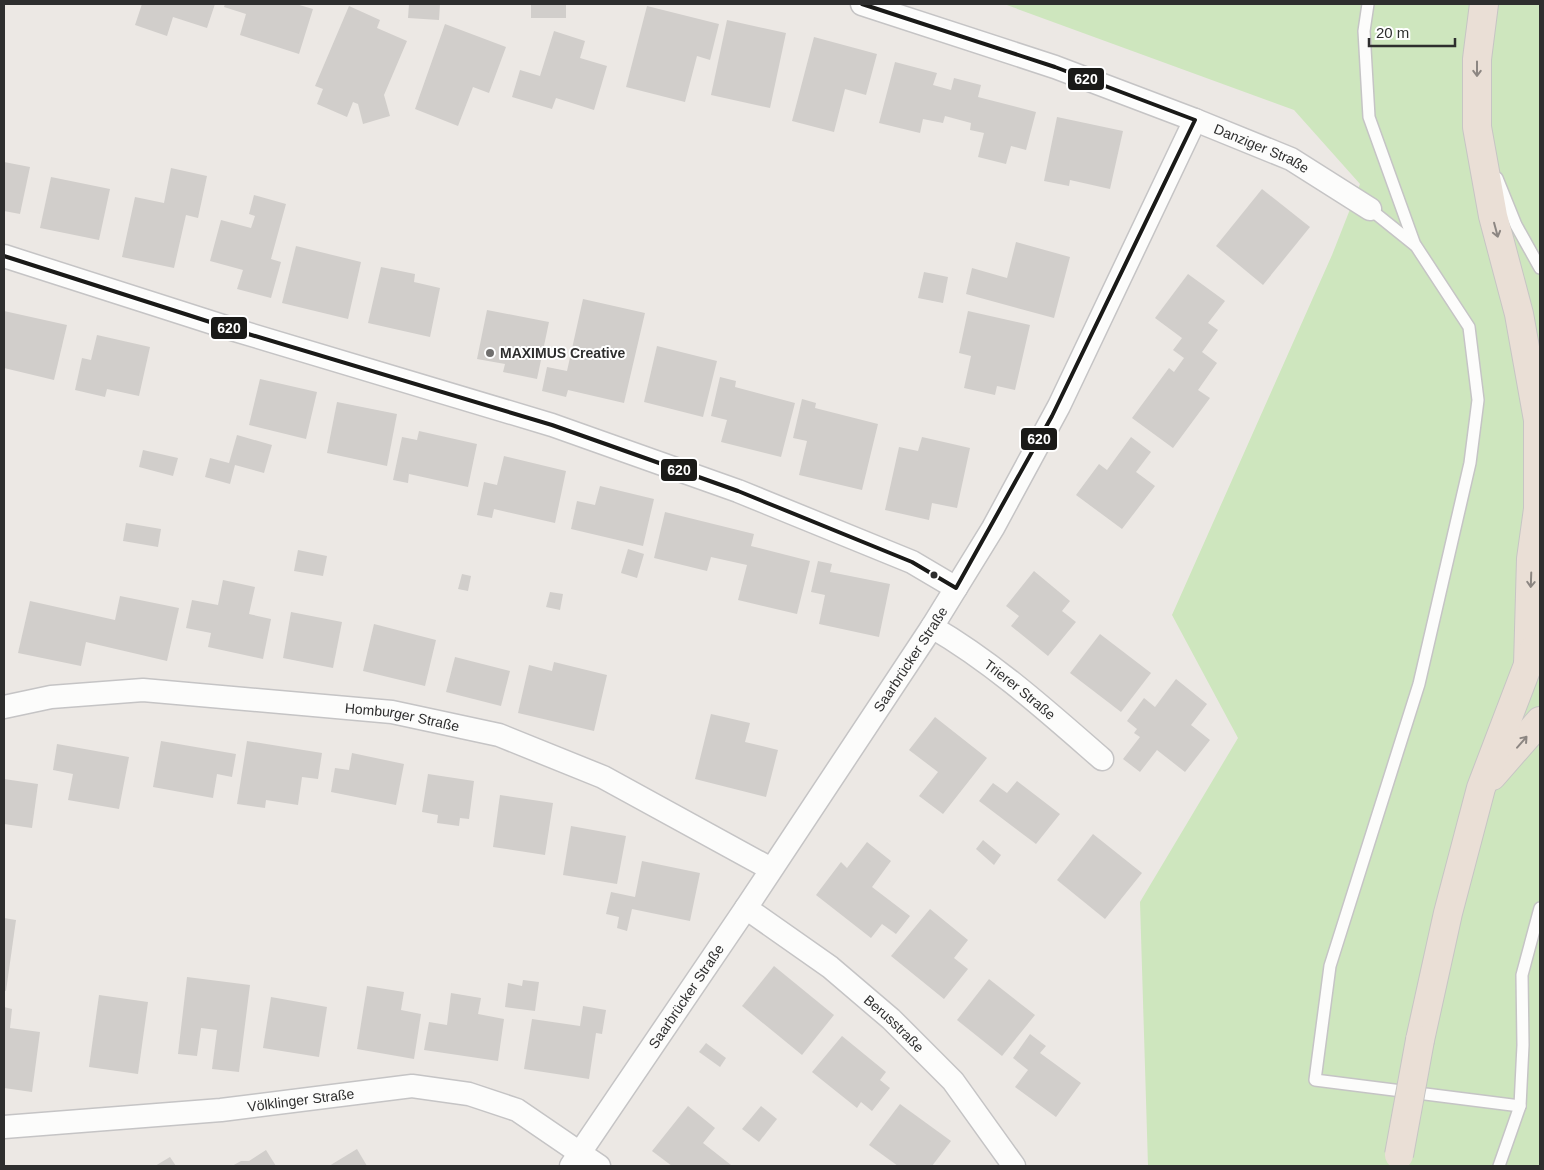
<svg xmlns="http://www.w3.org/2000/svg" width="1544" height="1170" font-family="Helvetica,sans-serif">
<rect width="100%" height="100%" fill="#ece8e4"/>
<polygon fill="#cee6be" points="1004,4 1540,4 1540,1166 1148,1166 1140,902 1238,738 1172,615 1332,255 1360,184 1294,110"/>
<g fill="#d1cecb">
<polygon points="142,4 215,4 207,28 173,17 167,36 135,25"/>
<polygon points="225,4 296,4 313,9 299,54 240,35 246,14 224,7"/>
<polygon points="409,4 440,4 439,20 408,18"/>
<rect x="531" y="4" width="35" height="14"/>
<polygon points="349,6 380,20 377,28 407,41 384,95 390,116 363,124 358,104 353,102 347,117 317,104 323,89 315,86"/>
<polygon points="647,6 719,24 710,60 697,56 685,102 626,87"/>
<polygon points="727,20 786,33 770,108 711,95"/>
<polygon points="445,24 506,47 489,93 473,87 458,126 415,109"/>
<polygon points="554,31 585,41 580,58 607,66 594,110 556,98 552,109 512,97 520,70 540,76"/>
<polygon points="814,37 877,54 866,95 845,89 834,132 792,121"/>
<polygon points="895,62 937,73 933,85 951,90 954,78 981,85 978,97 1036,112 1026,150 1011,146 1006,164 978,157 984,133 970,130 971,123 945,116 943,123 923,119 920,133 879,123"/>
<polygon points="1057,117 1123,131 1110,189 1070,180 1069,186 1044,181"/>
<polygon points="4,162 30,167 20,214 4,211"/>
<polygon points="171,168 207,176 198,218 186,215 174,268 122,257 135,197 164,203"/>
<polygon points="51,177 110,189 99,240 40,228"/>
<polygon points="1262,189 1310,227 1263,285 1216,246"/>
<polygon points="254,195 286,204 271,259 281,262 271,298 237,289 243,270 210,261 221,220 251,228 255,216 249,214"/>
<polygon points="1016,242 1070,257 1054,318 966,294 972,268 1007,278"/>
<polygon points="296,246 361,262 348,319 282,303"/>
<polygon points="381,267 415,274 414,282 440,288 430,337 368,323"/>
<polygon points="924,272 948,277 943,303 918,298"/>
<polygon points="1188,274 1225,301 1208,323 1218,330 1202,352 1217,363 1198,390 1210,398 1173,448 1132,418 1169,368 1174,372 1184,358 1173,350 1182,338 1155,318"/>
<polygon points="583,299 645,313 624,403 568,390 566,397 542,391 547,367 567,371"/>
<polygon points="487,310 549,322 537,379 503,372 505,364 477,359"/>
<polygon points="4,311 67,325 54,380 4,368"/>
<polygon points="968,311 1030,325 1015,390 997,386 995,395 964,388 971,356 959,353"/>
<polygon points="97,335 150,347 139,396 107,389 105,397 75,390 82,358 91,360"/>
<polygon points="657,346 717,361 703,417 644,402"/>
<polygon points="720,377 736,381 735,387 795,403 781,457 721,442 727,420 711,416"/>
<polygon points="260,379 317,392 306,439 249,425"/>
<polygon points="802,399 816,403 815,408 878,424 862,490 799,475 807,441 793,438"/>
<polygon points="337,402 397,414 387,466 327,453"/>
<polygon points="419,431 477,444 468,487 409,474 408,483 393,480 402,437 417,440"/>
<polygon points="237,435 272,445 264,473 235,465 230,484 205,477 210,458 229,463"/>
<polygon points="922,437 970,448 957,508 932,503 929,520 885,510 899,447 918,451"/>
<polygon points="1131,437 1151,452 1136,472 1155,486 1122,529 1076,495 1099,464 1107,470"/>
<polygon points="143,450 178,458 173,476 139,467"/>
<polygon points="504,456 566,471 555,523 494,509 492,518 477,515 484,482 497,485"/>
<polygon points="600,486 654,499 643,546 571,529 577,501 595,505"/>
<polygon points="665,512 754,534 751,546 810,561 797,614 738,600 747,565 711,557 707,571 654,558"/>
<polygon points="126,523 161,529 158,547 123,541"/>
<polygon points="628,549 644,554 637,578 621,573"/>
<polygon points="298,550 327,556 323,576 294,571"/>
<polygon points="818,561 832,564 830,572 890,584 879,637 819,624 825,595 811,592"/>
<polygon points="1034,571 1070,601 1062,611 1076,622 1048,656 1011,626 1019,616 1006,606"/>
<polygon points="462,574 471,576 468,591 458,589"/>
<polygon points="223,580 255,587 249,614 271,619 263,659 208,647 211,633 186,628 192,600 218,605"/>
<polygon points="550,592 563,594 560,610 546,607"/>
<polygon points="120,596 179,608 167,661 86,642 81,666 18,653 30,601 115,620"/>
<polygon points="291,612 342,622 333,668 283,658"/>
<polygon points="374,624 436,640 425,686 363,671"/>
<polygon points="1100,634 1151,673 1121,712 1070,673"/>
<polygon points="455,657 510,671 501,706 446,692"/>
<polygon points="554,662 607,675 594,731 518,713 529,665 552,671"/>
<polygon points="1176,679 1207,704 1191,725 1210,740 1185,772 1157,750 1140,772 1123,759 1140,737 1134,733 1137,729 1127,721 1144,698 1155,707"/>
<polygon points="711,714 750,723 745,742 778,750 766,797 695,779"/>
<polygon points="935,717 987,758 943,814 919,796 938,772 909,750"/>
<polygon points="161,741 236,754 232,777 217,774 213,798 153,787"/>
<polygon points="247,741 322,753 318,779 302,777 298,805 266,800 265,808 237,804"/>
<polygon points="57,744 129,757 119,809 68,800 73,774 53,770"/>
<polygon points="352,753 404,764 396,805 331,792 335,768 349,770"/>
<polygon points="428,774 474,781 469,819 460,818 459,826 437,823 438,815 422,812"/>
<polygon points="4,779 38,784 32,828 4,824"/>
<polygon points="1017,781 1060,814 1036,844 979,801 993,783 1007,793"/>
<polygon points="500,795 553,803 545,855 493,847"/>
<polygon points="571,826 626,836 617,884 563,875"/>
<polygon points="1093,834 1142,873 1105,919 1057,880"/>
<polygon points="983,840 1001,855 994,865 976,849"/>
<polygon points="867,842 891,861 872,887 910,916 896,934 882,924 871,938 816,895 841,862 847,868"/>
<polygon points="642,861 700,873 690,921 632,909 627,931 617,928 619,917 606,914 611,892 635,897"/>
<polygon points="930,909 968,940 954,958 968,969 944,999 891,956"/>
<polygon points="4,918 16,920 6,991 4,990"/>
<polygon points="774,966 834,1015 802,1055 742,1006"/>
<polygon points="187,977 250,985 239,1072 212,1069 217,1030 201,1028 197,1056 178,1054"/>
<polygon points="989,979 1035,1015 1002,1056 957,1020"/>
<polygon points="523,980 539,982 535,1011 505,1007 508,983 522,986"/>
<polygon points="367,986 404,992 401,1010 421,1014 414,1059 357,1049"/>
<polygon points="451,993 481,998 478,1014 504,1019 498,1061 424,1050 429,1022 447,1025"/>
<polygon points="99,995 148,1002 138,1074 89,1067"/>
<polygon points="271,997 327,1007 319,1057 263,1048"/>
<polygon points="583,1006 606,1010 602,1034 596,1033 589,1079 524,1069 532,1019 580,1026"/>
<polygon points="4,1007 12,1009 10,1028 40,1032 32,1092 4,1088"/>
<polygon points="1030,1034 1046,1046 1040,1053 1081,1083 1056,1117 1015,1087 1028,1070 1013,1058"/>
<polygon points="842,1036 886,1072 880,1080 890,1088 872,1111 861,1102 857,1108 812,1072"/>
<polygon points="706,1043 726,1058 720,1067 699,1052"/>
<polygon points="900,1104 951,1141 932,1166 898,1166 869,1145"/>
<polygon points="688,1106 715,1128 703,1143 731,1165 730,1166 672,1166 652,1151"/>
<polygon points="761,1106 777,1119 759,1142 742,1129"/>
<polygon points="357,1149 367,1166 329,1166"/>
<polygon points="266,1150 276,1166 232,1166 241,1161 249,1161"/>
<polygon points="170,1157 176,1166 155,1166"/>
</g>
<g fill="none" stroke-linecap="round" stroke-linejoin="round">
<defs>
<g id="lane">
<polyline points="1368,4 1364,31 1369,117 1415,245"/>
<polyline points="1497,178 1516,225 1540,268"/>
<polyline points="1370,209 1416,246 1469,327 1478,400 1470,463 1419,684 1330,966 1315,1080 1520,1106"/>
<polyline points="1499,1166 1520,1106 1523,1045 1522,975 1540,908"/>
</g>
<g id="street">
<path id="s1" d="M862,4L1055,67L1195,120L1291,159L1370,209"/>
<polyline points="4,256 235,330 552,425 738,491 912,562 956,588"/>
<path id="s2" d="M932,627C994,663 1048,712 1102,759"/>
<path id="s3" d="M4,707L51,697L143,690L392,712L499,735L603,777L771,869"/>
<path id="s4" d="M746,908L830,967L891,1019L953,1081L1014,1166"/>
<path id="s5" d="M4,1127L221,1110L412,1086L469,1094L517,1110L599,1166"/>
<path id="s6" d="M571,1166L746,908L932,627L993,528L1059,406L1195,120"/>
</g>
<g id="highway">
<polyline points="1484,4 1477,59 1477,127 1493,216 1519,314 1538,420 1538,509 1531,559 1528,665"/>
<polyline points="1492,776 1540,721"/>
<polyline points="1420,1040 1448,913 1481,788 1534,649"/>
</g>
</defs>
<use href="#lane" stroke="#c5c4c5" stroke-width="14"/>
<use href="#street" stroke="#c5c4c5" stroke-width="25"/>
<use href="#highway" stroke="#c6c5c4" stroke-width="30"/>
<use href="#lane" stroke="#fcfcfb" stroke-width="11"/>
<use href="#street" stroke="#fcfcfb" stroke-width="22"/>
<use href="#highway" stroke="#eadfd6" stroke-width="28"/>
<defs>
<polyline id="highway-bridge" points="1399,1155 1420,1040"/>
</defs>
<use href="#highway-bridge" stroke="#c6c5c4" stroke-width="30" stroke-linecap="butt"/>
<use href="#highway-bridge" stroke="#eadfd6" stroke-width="28"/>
<defs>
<polyline id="bus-1" points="4,256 235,330 552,425 738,491 912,562 956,588 1052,416 1195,120 1055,67 862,4"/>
</defs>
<use href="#bus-1" stroke="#fff" stroke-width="8"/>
<use href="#bus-1" stroke="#1a1a18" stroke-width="4"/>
</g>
<defs><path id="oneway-shaft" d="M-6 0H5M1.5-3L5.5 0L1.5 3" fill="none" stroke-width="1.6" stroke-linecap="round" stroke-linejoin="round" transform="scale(1.25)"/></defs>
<g stroke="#8c8682">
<use href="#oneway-shaft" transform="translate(1477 69) rotate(90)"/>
<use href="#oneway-shaft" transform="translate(1496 230) rotate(75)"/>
<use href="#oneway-shaft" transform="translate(1531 580) rotate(92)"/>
<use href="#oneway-shaft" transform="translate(1522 742) rotate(-49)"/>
</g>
<circle fill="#706f6e" stroke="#fff" stroke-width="2" cx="490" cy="353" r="5"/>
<circle fill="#2e2e2e" stroke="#fff" stroke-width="2" cx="934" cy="575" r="4.5"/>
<g text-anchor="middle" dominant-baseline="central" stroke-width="4" stroke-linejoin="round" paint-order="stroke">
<g font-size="14" fill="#2e2e2e" stroke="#fff">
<text stroke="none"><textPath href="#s1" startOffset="425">Danziger Straße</textPath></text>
<text stroke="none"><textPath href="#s6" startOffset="610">Saarbrücker Straße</textPath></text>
<text stroke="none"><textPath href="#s2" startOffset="108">Trierer Straße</textPath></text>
<text stroke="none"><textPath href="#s3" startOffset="401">Homburger Straße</textPath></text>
<text stroke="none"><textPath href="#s6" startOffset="205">Saarbrücker Straße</textPath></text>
<text stroke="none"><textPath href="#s4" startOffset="188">Berusstraße</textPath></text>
<text stroke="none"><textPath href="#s5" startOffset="298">Völklinger Straße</textPath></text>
</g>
<g font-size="14" font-weight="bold" fill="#2e2e2e" stroke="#fff" text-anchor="start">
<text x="500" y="353">MAXIMUS Creative</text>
</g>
</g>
<g stroke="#fff" stroke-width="2">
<rect x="1067" y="67" width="38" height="24" rx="5" fill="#1a1a18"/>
<rect x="210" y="316" width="38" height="24" rx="5" fill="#1a1a18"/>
<rect x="1020" y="427" width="38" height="24" rx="5" fill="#1a1a18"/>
<rect x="660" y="458" width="38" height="24" rx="5" fill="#1a1a18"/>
</g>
<g font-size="14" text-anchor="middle" font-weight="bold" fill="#fff">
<text x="1086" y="84">620</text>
<text x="229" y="333">620</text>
<text x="1039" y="444">620</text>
<text x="679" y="475">620</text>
</g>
<rect width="1544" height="1170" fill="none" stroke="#2e2e2e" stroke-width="10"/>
<path d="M1369 38v8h86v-8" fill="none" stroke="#2e2e2e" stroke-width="2.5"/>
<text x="1376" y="38" font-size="15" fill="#2e2e2e" stroke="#ffffff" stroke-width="4" paint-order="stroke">20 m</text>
</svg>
